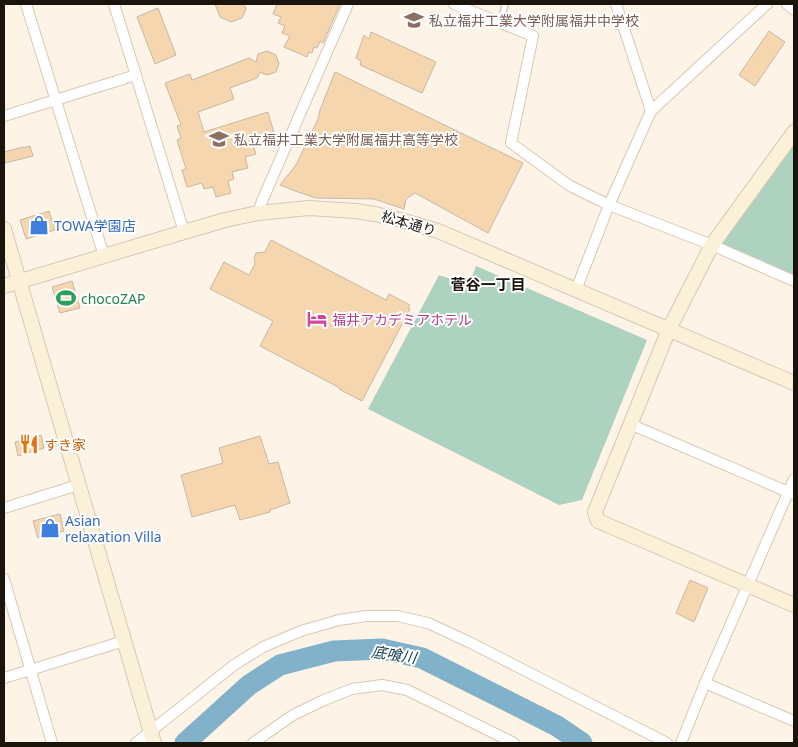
<svg xmlns="http://www.w3.org/2000/svg" width="798" height="747" font-family="'Noto Sans','Noto Sans JP',sans-serif">
<rect width="100%" height="100%" fill="#fdf3e7"/>
<g fill="#aed2c0">
<polygon points="794,138 794,281 712,245"/>
<polygon points="476,266 647,340 582,500 559,505 368,409 439,275 469,285"/>
</g>
<g fill="none" stroke-linecap="round" stroke-linejoin="round">
<polyline stroke="#81b2c9" stroke-width="21" points="185,743 249,685 280,665 334,651 382,649 422,658 557,726 582,743"/>
</g>
<g fill="#f5d6af" stroke="#c7b8a5">
<polygon points="215,4 244,4 246,9 242,18 231,22 220,17"/>
<polygon points="277,4 340,4 323,43 320,41 317,48 314,47 312,53 309,52 307,57 284,47 290,36 282,33 285,26 278,23 281,17 273,14"/>
<polygon points="158,8 176,55 155,64 137,17"/>
<polygon points="769,31 785,42 755,86 739,75"/>
<polygon points="371,32 436,62 422,93 360,65 361,61 356,58 364,35 369,39"/>
<polygon points="267,51 276,55 279,64 276,72 267,75 260,72 257,78 230,88 234,99 198,112 204,132 268,112 274,133 251,139 256,154 245,157 248,168 232,172 234,179 228,181 231,193 216,197 213,187 204,189 202,183 187,187 182,170 186,169 177,140 181,138 177,126 181,125 165,83 190,74 192,80 249,58 256,62 258,54"/>
<polygon points="335,72 523,163 488,233 415,193 406,199 404,209 374,199 316,198 295,191 280,185 296,165 318,119 320,110"/>
<polygon points="30,146 33,156 5,163 4,152 23,147 23,148"/>
<polygon points="49,211 55,230 26,239 20,220"/>
<polygon points="271,240 386,300 389,294 410,305 408,308 410,309 362,401 339,389 340,388 260,346 273,321 210,289 224,262 249,275 255,264 254,258 256,253 265,252"/>
<polygon points="72,281 80,308 60,313 52,287"/>
<polygon points="41,435 44,448 18,456 15,442"/>
<polygon points="260,436 269,464 278,462 290,503 270,510 270,512 240,520 235,505 192,517 181,475 223,463 219,448"/>
<polygon points="60,514 64,531 38,538 33,521"/>
<polygon points="690,580 708,588 694,622 676,613"/>
</g>
<g fill="none" stroke-linecap="round" stroke-linejoin="round">
<defs>
<polyline id="lane" points="501,23 505,4"/>
<g id="street">
<polyline points="26,4 104,256"/>
<polyline points="114,4 184,232"/>
<polyline points="454,4 533,36 511,143 570,186 609,205 712,245 794,281"/>
<polyline points="616,4 651,111"/>
<polyline points="787,4 794,10"/>
<polyline points="4,116 136,75"/>
<polyline points="258,213 262,201 348,4"/>
<polyline points="576,290 609,205 651,111 767,4"/>
<polyline points="630,424 793,494"/>
<polyline points="4,508 78,485"/>
<polyline points="4,579 52,743"/>
<polyline points="4,678 124,641"/>
<polyline points="705,683 794,721"/>
<polyline points="136,743 234,665 263,647 301,631 339,620 366,616 397,616 428,623 471,643 667,743"/>
<polyline points="253,743 293,715 324,700 352,689 382,685 407,690 514,743"/>
<polyline points="681,743 705,683 794,479"/>
</g>
<g id="secondary">
<polyline points="794,132 712,245 669,329 595,512 598,521 794,605"/>
<polyline points="4,229 154,743"/>
<polyline points="4,286 184,232 225,220 258,213 309,208 356,211 375,214 404,221 438,231 794,383"/>
</g>
</defs>
<use href="#lane" stroke="#d8c8b5" stroke-width="8"/>
<use href="#street" stroke="#d8c8b5" stroke-width="12"/>
<use href="#secondary" stroke="#d8c8b5" stroke-width="16"/>
<use href="#lane" stroke="#fff" stroke-width="5"/>
<use href="#street" stroke="#fff" stroke-width="10"/>
<use href="#secondary" stroke="#fbf1d9" stroke-width="14"/>
</g>
<defs>
<symbol id="school-bare" viewBox="-9 -9 18 18"><path d="M0-5L7-2L0 1L-7-2ZM-4 1L0 2.5L4 1V4Q0 6-4 4Z" fill="#8d6e63" stroke="#fff" stroke-width="2.5" paint-order="stroke"/></symbol>
<symbol id="shop-bare" viewBox="-9 -9 18 18"><path d="M-5-2.5h2.3a2.7 3.5 0 0 1 5.4 0H5L5.5 6h-11ZM-1.5-2.5h3a1.5 2.3 0 0 0-3 0Z" fill="#3f7fe0" stroke="#fff" stroke-width="2.5" paint-order="stroke"/></symbol>
<symbol id="stadium-bare" viewBox="-9 -9 18 18"><path d="M0-5a6.5 5 0 1 0 0 10a6.5 5 0 1 0 0-10ZM-3.5-1.8h7v3.6h-7Z" fill="#2e9e5b" stroke="#fff" stroke-width="2.5" paint-order="stroke"/></symbol>
<symbol id="hotel-bare" viewBox="-9 -9 18 18"><path d="M-6-4.5h1.5V1H6V5H4.5V3h-9V5H-6ZM-4 0a1.8 1.8 0 1 1 3.6 0ZM.5 0V-2.5h3Q6-2.5 6 0Z" fill="#d1479c" stroke="#fff" stroke-width="2.5" paint-order="stroke"/></symbol>
<symbol id="restaurant-bare" viewBox="-9 -9 18 18"><path d="M-5-6h1v4h1v-4h1v4h1v-4h1v5L-1.5 .5V6h-2V.5L-5-1ZM5-6V6H3V1.5H1.5Q1.5-4 5-6Z" fill="#e8710a" stroke="#fff" stroke-width="2.5" paint-order="stroke"/></symbol>
</defs>
<g fill-rule="evenodd">
<use href="#school-bare" x="400" y="6" width="28" height="28"/>
<use href="#school-bare" x="205" y="125" width="28" height="28"/>
<use href="#shop-bare" x="25" y="211" width="28" height="28"/>
<use href="#stadium-bare" x="52" y="284" width="28" height="28"/>
<use href="#hotel-bare" x="303" y="305" width="28" height="28"/>
<use href="#restaurant-bare" x="15" y="430" width="28" height="28"/>
<use href="#shop-bare" x="36" y="514" width="28" height="28"/>
</g>
<g text-anchor="middle" dominant-baseline="central" stroke-width="4" stroke-linejoin="round" paint-order="stroke">
<g font-size="14" fill="#785e54" stroke="#fff" text-anchor="start">
<text x="429" y="20">私立福井工業大学附属福井中学校</text>
<text x="234" y="139">私立福井工業大学附属福井高等学校</text>
</g>
<g font-size="14" fill="#1a140d" stroke="#fff">
<text transform="translate(409 223) rotate(16)">松本通り</text>
</g>
<g font-size="14" fill="#366cbe" stroke="#fff" text-anchor="start">
<text x="54" y="225">TOWA学園店</text>
<text x="65" y="520">Asian<tspan x="65" dy="16">relaxation Villa</tspan></text>
</g>
<g font-size="14" fill="#27864d" stroke="#fff" text-anchor="start">
<text x="81" y="298">chocoZAP</text>
</g>
<g font-size="14" fill="#b23c85" stroke="#fff" text-anchor="start">
<text x="332" y="319">福井アカデミアホテル</text>
</g>
<g font-size="14" fill="#c56008" stroke="#fff" text-anchor="start">
<text x="44" y="444">すき家</text>
</g>
<g font-size="15" font-weight="bold" fill="#1a140d" stroke="#fff">
<text x="488" y="284">菅谷一丁目</text>
</g>
<g font-size="15" font-style="italic" fill="#113d4e" stroke="#fff">
<text transform="translate(394 654) rotate(9)">底喰川</text>
</g>
</g>
<rect width="798" height="747" fill="none" stroke="#1a140d" stroke-width="10"/>
</svg>
